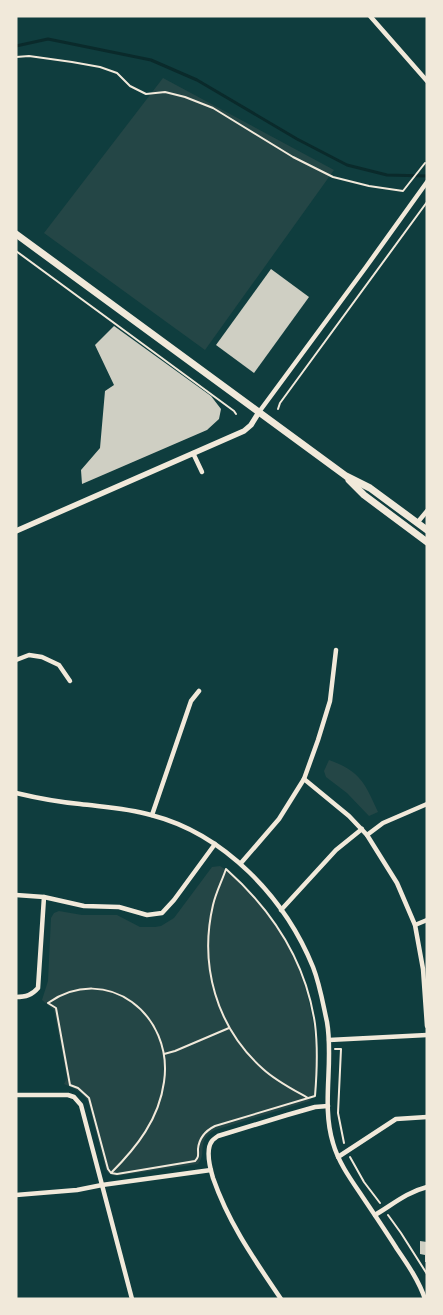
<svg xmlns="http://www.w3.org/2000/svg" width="443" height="1315" font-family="Roboto,sans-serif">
<rect width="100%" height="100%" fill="#0f3d3e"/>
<g fill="#244646">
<polygon points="163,78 334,170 205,350 44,233"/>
<path d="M329,760C360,771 365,783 378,812L369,816L347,793L326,777L324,771Z"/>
<path d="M220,866C230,872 237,880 245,889C292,936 314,991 316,1057C316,1065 317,1088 314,1095C313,1097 310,1099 309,1101L215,1130C195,1141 208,1152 198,1164L116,1176C112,1175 108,1174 106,1170L88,1101C81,1091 73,1088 64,1084L67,1078L54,1010L42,1000L48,981L51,918L54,913L59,911L82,915H117L140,927H155L161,926L174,918L212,867Z"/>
</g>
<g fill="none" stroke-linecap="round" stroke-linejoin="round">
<polyline stroke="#0a2a2b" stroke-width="3" points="16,46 48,39 151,60 197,80 297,139 347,165 387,175 427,176"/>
</g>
<g fill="#cfcfc3">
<polygon points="271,269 309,297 254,373 216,345"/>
<polygon points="114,326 211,396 221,409 219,419 207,430 82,484 81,470 100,448 105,391 114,385 95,345"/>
<polygon points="420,1241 427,1242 427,1262 425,1262 425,1255 420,1254"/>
</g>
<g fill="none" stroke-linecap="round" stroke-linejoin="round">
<g stroke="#f1e9da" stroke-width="2">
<polyline points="16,57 29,56 72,62 100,67 117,73 130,86 146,94 165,92 185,97 213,108 293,157 333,177 369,186 403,191 425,163"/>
<polyline points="16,251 234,411 236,414"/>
<polyline points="278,409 280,403 427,202"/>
<polyline points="335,1049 341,1049 338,1113 344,1143"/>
<polyline points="164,1054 175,1051 229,1028"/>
<polyline points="350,1157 364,1182 380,1203"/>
<path d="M111,1173C137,1147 159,1119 164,1082C174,1015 107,962 48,1003L56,1008L70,1085L78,1088L89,1098L108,1169L111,1173L117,1174L195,1161C199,1157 198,1155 198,1149C199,1138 205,1131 215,1126L315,1096C317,1072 318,1048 315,1024C306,962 272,910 226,869C222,881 216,892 213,905C199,965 216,1027 263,1069C276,1081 292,1089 308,1098"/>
<polyline points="388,1215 401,1233 427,1274"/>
</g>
<g stroke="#f1e9da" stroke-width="4.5">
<polyline points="370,16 427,81"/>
<polyline points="259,412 366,267 427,182"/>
<polyline points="193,453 202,472"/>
<polyline points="417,523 427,511"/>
<polyline points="16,660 29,655 42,657 59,665 70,681"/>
<polyline points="304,779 349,816 367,835 397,883 415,925 423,969 427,1026"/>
<path d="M16,793C37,798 58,802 80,804C104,807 127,808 151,815C225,834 285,898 313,967C320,985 323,1004 327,1022C334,1062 321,1104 333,1143C338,1161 349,1177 360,1193C372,1211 385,1230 397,1249C408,1265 419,1281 425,1299"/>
<polyline points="152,815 191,701 199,691"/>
<polyline points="367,835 383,823 427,804"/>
<polyline points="241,863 279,819 304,779 318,740 330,701 336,650"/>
<polyline points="16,895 44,897 84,906 119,907 147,915 162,913 174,900 215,844"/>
<polyline points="281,910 336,850 362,829"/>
<polyline points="415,925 427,920"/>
<path d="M16,997C26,997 32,995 38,988L44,897"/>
<polyline points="329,1040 427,1035"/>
<polyline points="16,1095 68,1095 74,1097 81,1105 132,1299"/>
<polyline points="338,1157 396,1119 427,1117"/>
<polyline points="16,1195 77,1190 102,1185 211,1170"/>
<path d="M375,1215C392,1205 407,1192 427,1187"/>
<path d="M281,1299C254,1259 229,1224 213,1178C210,1168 205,1150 212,1141C212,1140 218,1136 218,1136L287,1115L315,1107L328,1106"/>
</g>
<polyline stroke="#f1e9da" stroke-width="5.5" points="16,531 244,431 251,425 259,412"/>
<g stroke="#f1e9da" stroke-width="7">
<polyline points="16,234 346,476 370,488 427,530"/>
<polyline points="349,480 364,495 427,542"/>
</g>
</g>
<rect width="443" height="1315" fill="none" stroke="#f1e9da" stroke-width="35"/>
</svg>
